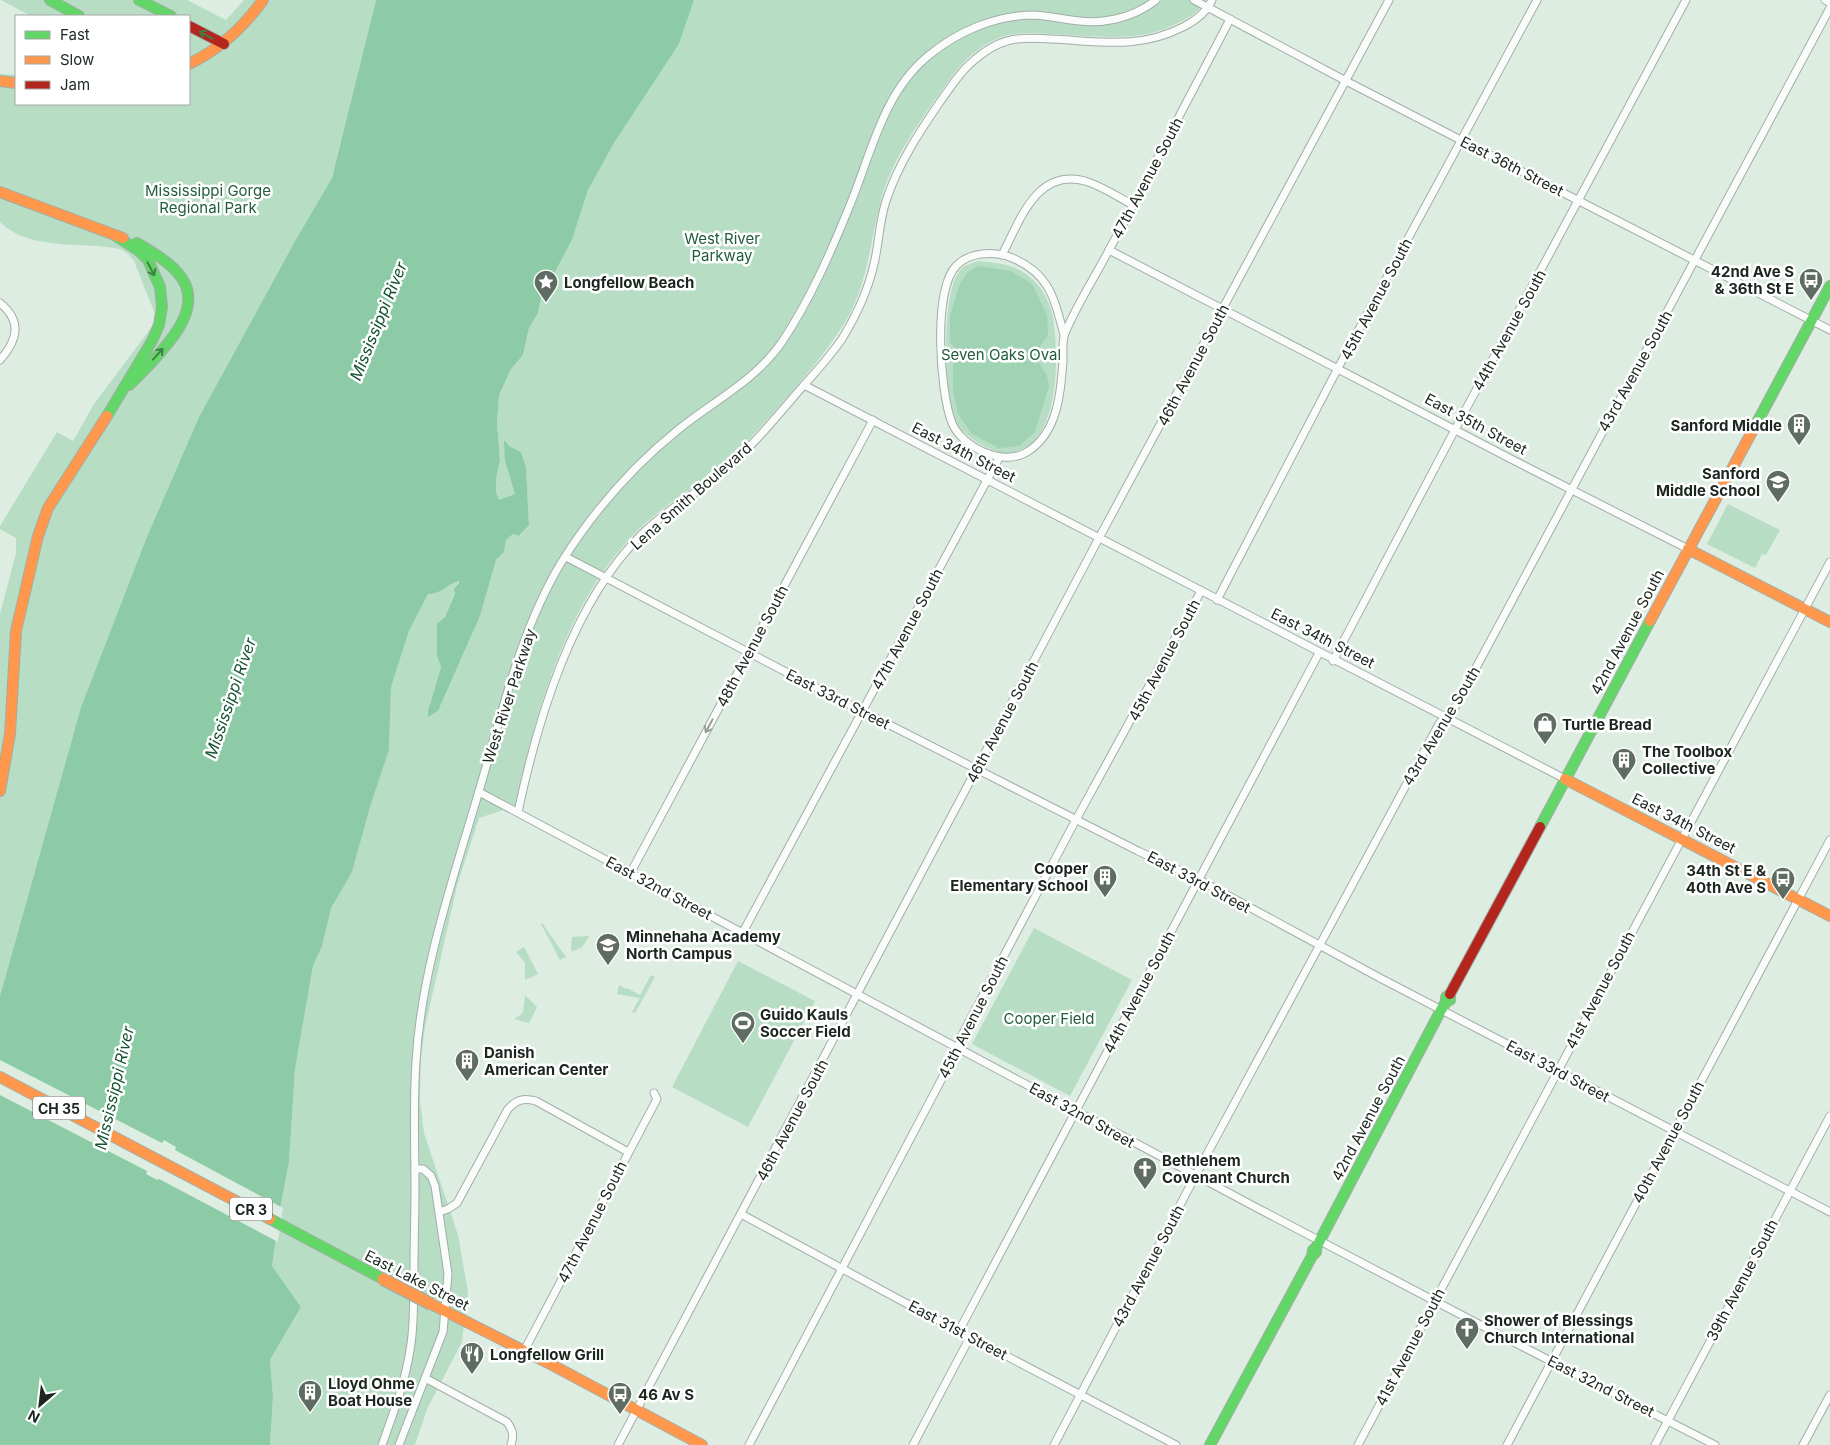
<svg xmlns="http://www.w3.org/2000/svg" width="1830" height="1445" font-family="Inter,sans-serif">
<rect width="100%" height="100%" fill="#ddede2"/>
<g fill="#b8ddc5">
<path d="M1,0H187L226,20L244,0H376L332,178L295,241L199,417L146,539L81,707L0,996V614L16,553V538L0,529V526L57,432L73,441L94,404L154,324L155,314L134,261L128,254L120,249C81,241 31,252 0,222V74L16,75V104H189V16H31Z"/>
<path d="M694,0H1206C1200,10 1191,17 1180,22C1136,45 1097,35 1050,34C1036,33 1023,32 1009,35C997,37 984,45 974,53C958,65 948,82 937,97C914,130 889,165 880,204C870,243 868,279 849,315C833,344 811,369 790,394C767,420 744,447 717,469C692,490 663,506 639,529C566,601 537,709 515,806L479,818L457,886L425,1027L421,1058L420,1101L424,1133L458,1235L468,1292L462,1342L427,1409L415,1445H270L273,1397L270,1360L301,1307L272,1266L281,1204L289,1162L295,1069L313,966L322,946L330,908L352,872L371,804L389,750L391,687L409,631L428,594C443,594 446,585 459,581L445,617L437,656L441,667L428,711V717L438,711L480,616L496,560L504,552L506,540L513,534L520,536L529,525L526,467L521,452L509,446L505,461L515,494L499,501L496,492V478L500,461L497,423L499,395L511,369L523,355L529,328L538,313L541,298L572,240L588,190L614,143L679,44Z"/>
<path d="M978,261C998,263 1015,264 1031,278C1042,287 1048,300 1052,313C1054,320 1054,328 1055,336C1058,370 1057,447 1010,453C993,455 963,436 956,421C943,396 941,290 961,269C965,265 973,263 978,261Z"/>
<polygon points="1728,504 1780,530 1766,555 1762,554 1755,568 1707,544"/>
<polygon points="542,923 566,957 560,960 541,924"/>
<polygon points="1034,928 1132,980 1070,1096 972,1044"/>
<polygon points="588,936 589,937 582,947 572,952 571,949 572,937"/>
<polygon points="524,947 538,974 525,980 525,963 516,952"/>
<polygon points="738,961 815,1001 748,1127 672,1087"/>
<polygon points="651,975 655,977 635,1013 632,1012 640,998 617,994 619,985 626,989 627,988 640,995"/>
<polygon points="525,995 537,1007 529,1023 514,1019 523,1013"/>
</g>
<polygon fill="#9fd3b3" points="977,266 1011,271 1032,284 1047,315 1048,335 1039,348 1039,363 1047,376 1049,386 1035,432 1019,446 999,448 972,434 958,414 953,391 953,366 957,351 950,342 950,317 959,286 967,273"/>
<path fill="#8ccba6" d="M376,0H694L679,44L614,143L588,190L572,240L541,298L538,313L529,328L523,355L511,369L499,395L497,423L500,461L496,478V492L499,500L515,494L505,461L504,440L509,446L521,452L526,467L529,525L519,536L513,534L506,540L504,552L496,560L480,616L438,711L428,717V711L441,667L437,656V624L445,617L455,593L454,589L459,583V581C445,585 443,594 428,594L409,631L391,687L389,750L371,804L352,872L331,908L322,946L313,966L295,1069L289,1162L281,1204L272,1266L301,1307L270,1360L273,1397L270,1445H0V996L81,707L146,539L199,417L295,241L332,178Z"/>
<polygon fill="#ddede2" points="0,1060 162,1143 164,1140 176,1147 175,1150 283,1208 278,1242 159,1179 157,1180 146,1174 147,1171 0,1095"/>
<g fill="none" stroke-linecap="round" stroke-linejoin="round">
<defs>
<g id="street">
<polyline points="1194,0 1346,81 1830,330"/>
<polyline points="1825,0 1830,3"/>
<polyline points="1109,250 1513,460 1688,549"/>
<path d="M1002,255C1020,221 1036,168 1085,181C1102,186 1118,197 1133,205"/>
<path d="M0,303C22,321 18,340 0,360"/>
<path d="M1064,335C1054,297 1049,271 1007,256C991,251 969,253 957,265C932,289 940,393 952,423C962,447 1003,467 1027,452C1058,433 1061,392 1063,360C1063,351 1062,341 1065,333C1077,304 1095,277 1109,250C1135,203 1159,155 1184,107C1199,78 1215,49 1230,19"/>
<polyline points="804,385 1565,779"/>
<polyline points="566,557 807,683 1138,851 1192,876 1380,978 1830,1212"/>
<polyline points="1217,600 1338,368 1537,0"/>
<polyline points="1333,661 1459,422 1686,0"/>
<polyline points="479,792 1259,1209 1494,1332 1715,1445"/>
<path d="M518,812C538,718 572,603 642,534C666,510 695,494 721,473C749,450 773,421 797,393C812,376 829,358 842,339C856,316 868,291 874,264C879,244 879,222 886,201C898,164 920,131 942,99C951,87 959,73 971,63C982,53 996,43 1011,40C1024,37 1038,38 1051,39C1099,41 1138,50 1183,27C1195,21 1206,13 1212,0"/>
<polyline points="631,872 873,420"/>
<polyline points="743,932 999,458"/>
<path d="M439,1212L448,1209L457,1203L508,1109C517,1099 524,1098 536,1101L628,1152"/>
<polyline points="741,1214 900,1300 1176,1445"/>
<polyline points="959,1331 1319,653"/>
<polyline points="524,1351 657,1099 654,1093"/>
<path d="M425,1378L507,1422C513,1430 514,1436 511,1445"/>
<path d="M382,1445C393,1414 405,1383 410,1350C415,1324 413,1296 414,1269C414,1242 415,1215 415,1188C415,1147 413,1104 416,1062C421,970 453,880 479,791C502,714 519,633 561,563C592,513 633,466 679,429C715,400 755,381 782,342C810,300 831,252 850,205C871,154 883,93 928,56C958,31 996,15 1035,15C1047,16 1059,18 1071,20C1101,25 1132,19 1156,0"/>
<polyline points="399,1445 443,1332 448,1274 435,1186 431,1176 423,1169 415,1169"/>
<polyline points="618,1445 1099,538 1389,0"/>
<polyline points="749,1445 958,1048 960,1039 1072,827 1201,591"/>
<polyline points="913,1445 970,1337"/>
<polyline points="1054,1445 1200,1167 1439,724 1455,707 1830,8"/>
<polyline points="1358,1445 1830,562"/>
<polyline points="1507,1445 1830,840"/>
<polyline points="1655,1445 1830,1116"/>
<polyline points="1803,1445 1830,1395"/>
</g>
<g id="fast">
<polyline points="50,0 79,16"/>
<polyline points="139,0 171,16"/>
<path d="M129,385C143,372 157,357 169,342C208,293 184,270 137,243"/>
<polyline points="107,416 152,341 159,325 162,307 160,287 148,260 139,251 116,236"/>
<polyline points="1754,428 1830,286"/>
<polyline points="1540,827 1650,621"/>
<polyline points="270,1219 383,1279"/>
<polyline points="1316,1248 1441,1010 1446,1002 1450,1000 1450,994 1446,997 1446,1002"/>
<polyline points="1210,1445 1312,1256 1313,1250 1316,1248 1316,1252 1312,1256"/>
</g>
<g id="slow">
<path d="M189,64C220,49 243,28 263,0"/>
<polyline points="0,81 16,83"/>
<polyline points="0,192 123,238"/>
<polyline points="1688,549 1830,622"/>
<polyline points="1650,621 1754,428"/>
<polyline points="1565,779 1830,916"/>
<polyline points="0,791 10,734 16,631 38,536 48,508 107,416"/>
<polyline points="0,1077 270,1219"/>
<polyline points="431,1304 554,1366 702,1445"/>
</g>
<g id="jam">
<polyline points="189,26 224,44"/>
<polyline points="1450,994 1540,827"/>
</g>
</defs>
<use href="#street" stroke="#a2aea6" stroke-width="9"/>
<use href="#fast" stroke="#a2aea6" stroke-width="12"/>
<use href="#slow" stroke="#a2aea6" stroke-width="12"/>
<use href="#jam" stroke="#a2aea6" stroke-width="12"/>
<use href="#street" stroke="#fafcfb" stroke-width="7"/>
<use href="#fast" stroke="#63d668" stroke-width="10"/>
<use href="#slow" stroke="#ff974d" stroke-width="10"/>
<use href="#jam" stroke="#b3261e" stroke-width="10"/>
<defs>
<polyline id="slow-bridge" points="383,1279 431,1304"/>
</defs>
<use href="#slow-bridge" stroke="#a2aea6" stroke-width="14" stroke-linecap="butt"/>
<use href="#slow-bridge" stroke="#ff974d" stroke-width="11"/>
</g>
<defs><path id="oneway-shaft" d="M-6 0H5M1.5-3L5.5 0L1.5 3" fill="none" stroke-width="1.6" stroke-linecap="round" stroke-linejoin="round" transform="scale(1.25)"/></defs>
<g stroke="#3f7e44">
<use href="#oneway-shaft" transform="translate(206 35) rotate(-152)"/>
<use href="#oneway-shaft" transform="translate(151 269) rotate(62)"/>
<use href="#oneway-shaft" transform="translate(158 354) rotate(-48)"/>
</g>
<use stroke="#969c98" href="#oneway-shaft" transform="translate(709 726) rotate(118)"/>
<defs>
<symbol id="bus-pin" viewBox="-11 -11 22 30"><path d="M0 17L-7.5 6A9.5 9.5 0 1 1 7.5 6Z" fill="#5f6c63" stroke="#fff"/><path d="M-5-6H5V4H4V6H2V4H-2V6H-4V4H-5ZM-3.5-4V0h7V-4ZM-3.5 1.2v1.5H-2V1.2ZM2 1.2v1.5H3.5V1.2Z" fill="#fff"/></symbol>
<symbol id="sight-pin" viewBox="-11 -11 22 30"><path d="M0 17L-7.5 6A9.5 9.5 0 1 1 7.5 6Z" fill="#5f6c63" stroke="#fff"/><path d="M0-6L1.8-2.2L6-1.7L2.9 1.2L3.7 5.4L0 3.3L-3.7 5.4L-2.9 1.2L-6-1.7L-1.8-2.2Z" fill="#fff"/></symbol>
<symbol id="building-pin" viewBox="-11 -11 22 30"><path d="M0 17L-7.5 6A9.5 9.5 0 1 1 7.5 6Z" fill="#5f6c63" stroke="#fff"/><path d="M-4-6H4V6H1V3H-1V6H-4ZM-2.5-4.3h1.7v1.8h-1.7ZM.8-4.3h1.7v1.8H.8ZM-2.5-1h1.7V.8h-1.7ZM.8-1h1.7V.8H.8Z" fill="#fff"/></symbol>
<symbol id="school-pin" viewBox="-11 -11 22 30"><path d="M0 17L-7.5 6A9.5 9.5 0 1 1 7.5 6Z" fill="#5f6c63" stroke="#fff"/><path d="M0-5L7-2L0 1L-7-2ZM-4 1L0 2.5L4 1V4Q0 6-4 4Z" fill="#fff"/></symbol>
<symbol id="shop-pin" viewBox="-11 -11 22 30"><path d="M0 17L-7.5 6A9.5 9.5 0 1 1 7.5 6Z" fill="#5f6c63" stroke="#fff"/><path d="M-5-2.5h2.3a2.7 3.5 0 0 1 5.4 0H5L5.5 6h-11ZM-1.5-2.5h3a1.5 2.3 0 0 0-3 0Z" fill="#fff"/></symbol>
<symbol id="stadium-pin" viewBox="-11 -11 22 30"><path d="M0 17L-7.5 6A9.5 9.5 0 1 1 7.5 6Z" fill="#5f6c63" stroke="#fff"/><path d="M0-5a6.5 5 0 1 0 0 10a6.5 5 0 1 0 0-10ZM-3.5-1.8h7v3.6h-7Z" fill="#fff"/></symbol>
<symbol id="church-pin" viewBox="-11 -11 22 30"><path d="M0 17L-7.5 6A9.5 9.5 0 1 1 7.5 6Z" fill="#5f6c63" stroke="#fff"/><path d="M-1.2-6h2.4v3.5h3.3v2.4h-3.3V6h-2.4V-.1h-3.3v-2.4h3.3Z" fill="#fff"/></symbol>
<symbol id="restaurant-pin" viewBox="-11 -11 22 30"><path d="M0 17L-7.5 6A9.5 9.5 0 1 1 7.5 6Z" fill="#5f6c63" stroke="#fff"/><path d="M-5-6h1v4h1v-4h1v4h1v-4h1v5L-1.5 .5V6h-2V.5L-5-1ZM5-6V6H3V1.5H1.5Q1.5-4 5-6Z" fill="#fff"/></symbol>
</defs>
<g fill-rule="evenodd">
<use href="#bus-pin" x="1797" y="266" width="28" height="38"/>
<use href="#sight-pin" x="532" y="268" width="28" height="38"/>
<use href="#building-pin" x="1785" y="411" width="28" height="38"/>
<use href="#school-pin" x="1764" y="468" width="28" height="38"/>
<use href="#shop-pin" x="1531" y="710" width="28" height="38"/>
<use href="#building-pin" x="1610" y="746" width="28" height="38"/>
<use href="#building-pin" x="1091" y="863" width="28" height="38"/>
<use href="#bus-pin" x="1769" y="865" width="28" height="38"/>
<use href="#school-pin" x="594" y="931" width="28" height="38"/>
<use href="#stadium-pin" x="729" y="1009" width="28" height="38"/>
<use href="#building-pin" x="453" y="1047" width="28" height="38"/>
<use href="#church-pin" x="1131" y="1155" width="28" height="38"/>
<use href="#church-pin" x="1453" y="1315" width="28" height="38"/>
<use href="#restaurant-pin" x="458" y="1340" width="28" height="38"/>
<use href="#building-pin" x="296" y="1378" width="28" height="38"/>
<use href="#bus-pin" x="606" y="1380" width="28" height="38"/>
</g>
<g text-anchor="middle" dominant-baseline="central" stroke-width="5" stroke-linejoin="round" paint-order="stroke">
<g fill="#fff" stroke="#5f6762" stroke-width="1">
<rect x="33" y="1096.5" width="52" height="23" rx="4"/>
<rect x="230" y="1197.5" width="42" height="23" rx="4"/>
</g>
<g font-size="14" font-weight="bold" fill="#1b261f">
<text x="59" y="1108">CH 35</text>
<text x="251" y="1209">CR 3</text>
</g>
<g font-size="15" fill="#1b261f" stroke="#fff">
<text transform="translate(1512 166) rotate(27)">East 36th Street</text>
<text transform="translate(1147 178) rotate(-62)">47th Avenue South</text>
<text transform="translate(1376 299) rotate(-62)">45th Avenue South</text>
<text transform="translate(1509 330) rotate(-61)">44th Avenue South</text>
<text transform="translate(1193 365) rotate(-62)">46th Avenue South</text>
<text transform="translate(1635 371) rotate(-61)">43rd Avenue South</text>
<text transform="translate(1476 424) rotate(28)">East 35th Street</text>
<text transform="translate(964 452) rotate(27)">East 34th Street</text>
<text transform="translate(691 496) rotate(-41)">Lena Smith Boulevard</text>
<text transform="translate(907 629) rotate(-62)">47th Avenue South</text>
<text transform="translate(1627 632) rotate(-62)">42nd Avenue South</text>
<text transform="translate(1323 638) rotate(27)">East 34th Street</text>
<text transform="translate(752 646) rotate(-62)">48th Avenue South</text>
<text transform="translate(1164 660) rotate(-62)">45th Avenue South</text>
<text transform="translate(509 696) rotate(-72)">West River Parkway</text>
<text transform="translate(838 699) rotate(27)">East 33rd Street</text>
<text transform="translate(1002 722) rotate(-62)">46th Avenue South</text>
<text transform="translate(1441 726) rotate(-59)">43rd Avenue South</text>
<text transform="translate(1684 823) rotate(27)">East 34th Street</text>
<text transform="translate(1199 882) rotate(28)">East 33rd Street</text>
<text transform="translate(659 888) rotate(28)">East 32nd Street</text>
<text transform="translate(1600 990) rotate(-62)">41st Avenue South</text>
<text transform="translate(1139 992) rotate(-62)">44th Avenue South</text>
<text transform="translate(973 1017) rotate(-63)">45th Avenue South</text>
<text transform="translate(1558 1071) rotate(28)">East 33rd Street</text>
<text transform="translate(1082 1115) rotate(29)">East 32nd Street</text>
<text transform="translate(1368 1118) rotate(-62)">42nd Avenue South</text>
<text transform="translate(792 1120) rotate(-62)">46th Avenue South</text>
<text transform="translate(1668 1142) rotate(-62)">40th Avenue South</text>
<text transform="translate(592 1222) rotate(-63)">47th Avenue South</text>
<text transform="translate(1148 1266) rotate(-62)">43rd Avenue South</text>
<text transform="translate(417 1280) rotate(27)">East Lake Street</text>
<text transform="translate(1742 1280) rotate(-62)">39th Avenue South</text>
<text transform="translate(958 1330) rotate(28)">East 31st Street</text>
<text transform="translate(1410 1347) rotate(-62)">41st Avenue South</text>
<text transform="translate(1601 1386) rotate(27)">East 32nd Street</text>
</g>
<g font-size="15" fill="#205c3c" stroke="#fff">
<text x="208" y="190">Mississippi Gorge<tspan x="208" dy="17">Regional Park</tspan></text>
<text x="722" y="238">West River<tspan x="722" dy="17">Parkway</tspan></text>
<text x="1001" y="354">Seven Oaks Oval</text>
<text x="1049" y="1018">Cooper Field</text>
</g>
<g font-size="15" font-weight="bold" fill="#1b261f" stroke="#fff" text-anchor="start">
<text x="1794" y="271" text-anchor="end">42nd Ave S<tspan x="1794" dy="17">&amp; 36th St E</tspan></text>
<text x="564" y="282">Longfellow Beach</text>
<text x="1782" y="425" text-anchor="end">Sanford Middle</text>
<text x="1760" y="473" text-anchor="end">Sanford<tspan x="1760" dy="17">Middle School</tspan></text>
<text x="1562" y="724">Turtle Bread</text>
<text x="1642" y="751">The Toolbox<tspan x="1642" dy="17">Collective</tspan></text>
<text x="1088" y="868" text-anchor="end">Cooper<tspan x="1088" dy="17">Elementary School</tspan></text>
<text x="1766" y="870" text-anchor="end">34th St E &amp;<tspan x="1766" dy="17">40th Ave S</tspan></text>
<text x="626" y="936">Minnehaha Academy<tspan x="626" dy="17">North Campus</tspan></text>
<text x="760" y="1014">Guido Kauls<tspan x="760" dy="17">Soccer Field</tspan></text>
<text x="484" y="1052">Danish<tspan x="484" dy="17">American Center</tspan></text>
<text x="1162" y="1160">Bethlehem<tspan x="1162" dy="17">Covenant Church</tspan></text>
<text x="1484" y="1320">Shower of Blessings<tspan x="1484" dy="17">Church International</tspan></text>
<text x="490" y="1354">Longfellow Grill</text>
<text x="328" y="1383">Lloyd Ohme<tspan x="328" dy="17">Boat House</tspan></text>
<text x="638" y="1394">46 Av S</text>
</g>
<g font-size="16" font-style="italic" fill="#145233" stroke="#fff">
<text transform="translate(378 321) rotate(-68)">Mississippi River</text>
<text transform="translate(230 698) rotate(-71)">Mississippi River</text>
<text transform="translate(114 1088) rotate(-77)">Mississippi River</text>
</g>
</g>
<rect x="15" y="15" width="175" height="90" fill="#ffffff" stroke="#a4a8a5"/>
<rect x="25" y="31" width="25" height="8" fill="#63d668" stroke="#a4a8a5"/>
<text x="60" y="40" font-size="15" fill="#1b261f">Fast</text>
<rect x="25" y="56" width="25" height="8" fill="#ff974d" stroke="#a4a8a5"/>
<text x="60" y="65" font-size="15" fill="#1b261f">Slow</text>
<rect x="25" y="81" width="25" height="8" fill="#b3261e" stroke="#a4a8a5"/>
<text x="60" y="90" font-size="15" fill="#1b261f">Jam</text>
<g transform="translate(40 1405) rotate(208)" stroke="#ffffff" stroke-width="4" paint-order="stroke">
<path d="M0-4L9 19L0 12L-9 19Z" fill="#1b261f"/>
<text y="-8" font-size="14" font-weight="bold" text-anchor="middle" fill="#1b261f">N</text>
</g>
</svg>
